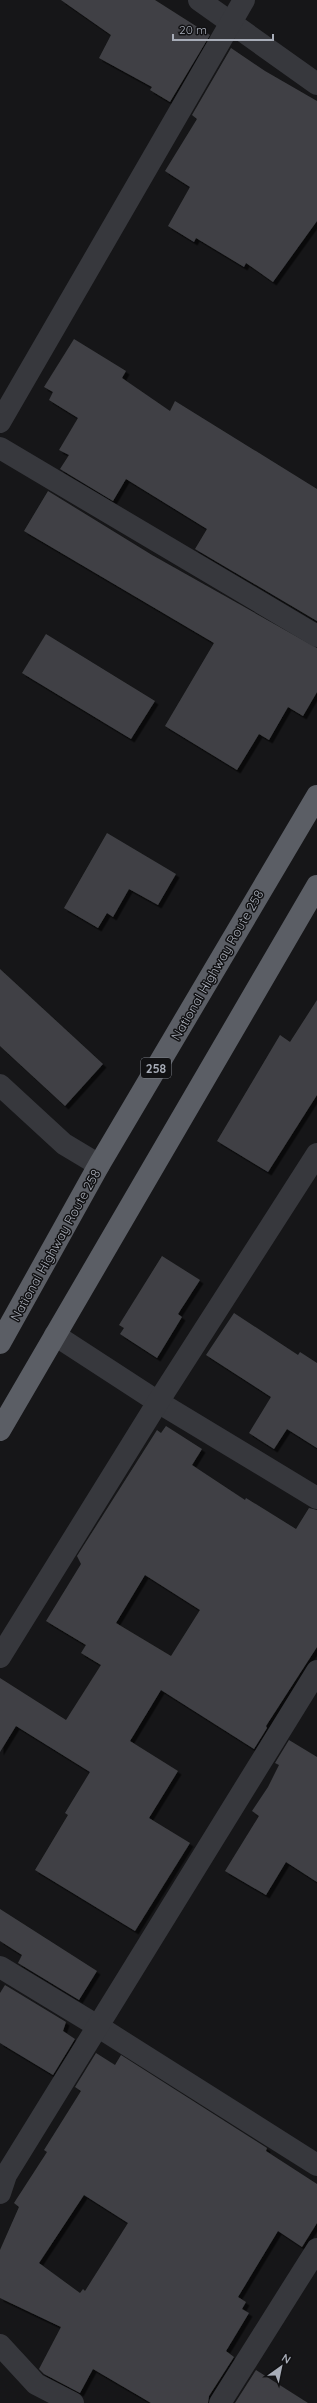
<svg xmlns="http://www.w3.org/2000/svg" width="317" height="2403" font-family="Quicksand,sans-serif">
<defs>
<filter id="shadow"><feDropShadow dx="3.5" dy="3.5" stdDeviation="0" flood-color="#0009"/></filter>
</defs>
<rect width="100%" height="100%" fill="#161618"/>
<g fill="#404145" fill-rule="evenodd" filter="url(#shadow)">
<polygon points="61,0 155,0 210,35 170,102 150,90 152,87 99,58 111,35"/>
<polygon points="231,48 265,71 317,101 317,221 273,282 246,263 244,267 196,238 194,242 168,226 190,187 165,171 197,119 192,115"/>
<polygon points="74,339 126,371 122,378 170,411 175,401 317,489 317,621 195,549 207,529 126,479 113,501 60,469 69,455 59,450 78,418 49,400 53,392 44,387"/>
<polygon points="48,491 152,555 317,648 317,692 303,716 288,707 269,740 259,734 237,770 165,726 214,643 24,531"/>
<polygon points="46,634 155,701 131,739 22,673"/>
<polygon points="107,833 176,874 158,905 129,889 113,917 107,913 98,928 64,908"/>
<polygon points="0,969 103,1064 65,1106 0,1046"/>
<polygon points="317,1000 317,1095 268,1172 217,1141 280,1035 290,1042"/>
<polygon points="162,1256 200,1280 178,1314 182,1317 157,1358 120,1334 124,1328 119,1325"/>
<polygon points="234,1313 298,1355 300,1352 317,1363 317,1448 287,1429 274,1449 249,1433 271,1397 206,1355"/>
<path d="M166,1426L202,1449L192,1465L245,1500L246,1498L296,1529L309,1508L317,1510V1647L266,1726L267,1728L254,1749L161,1690L130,1741L178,1771L149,1818L190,1843L135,1931L35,1870L68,1815L65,1813L90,1772L16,1726L0,1752V1678L66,1720L101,1665L81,1653L86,1645L46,1621L81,1564L77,1556L157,1430L161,1433ZM145,1575L200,1610L171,1656L116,1623Z"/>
<polygon points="289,1740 317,1757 317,1882 286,1862 266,1895 225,1871 259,1816 252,1811 268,1787 279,1765 275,1763"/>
<polygon points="0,1909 97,1971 79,2000 18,1963 22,1955 0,1941"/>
<polygon points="5,1985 66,2022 63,2031 75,2039 53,2075 0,2043 0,1993"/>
<path d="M96,2053L115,2065L121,2055L267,2148L266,2151L317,2184V2223L302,2247L278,2231L238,2297L246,2302L242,2309L249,2313L226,2351L234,2357L209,2396L208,2403H151L93,2369L80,2393L44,2374L39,2369L61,2327L0,2298V2250L19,2207L14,2203L47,2152L44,2150L81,2091L75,2087ZM84,2195L128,2223L85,2291L83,2289L80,2293L39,2263Z"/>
<polygon points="256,2370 308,2403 235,2403"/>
</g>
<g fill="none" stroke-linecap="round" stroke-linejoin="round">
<g stroke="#37383d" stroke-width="22">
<polyline points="199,0 317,84"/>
<polyline points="0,422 244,0"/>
<polyline points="0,448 317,636"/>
<polyline points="0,1085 64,1144 99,1165"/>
<polyline points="55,1335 158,1402 317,1498"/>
<polyline points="0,1657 158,1402 317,1154"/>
<polyline points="0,1967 99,2027 317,2165"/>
<polyline points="0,2193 6,2175 317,1671"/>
<polyline points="0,2345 36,2384 73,2403"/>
<polyline points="220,2403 317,2249"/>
</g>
<g stroke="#5b5e65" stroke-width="22">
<polyline points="0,1343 99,1165 317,796"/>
<polyline points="0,1430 317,886"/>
</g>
</g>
<g text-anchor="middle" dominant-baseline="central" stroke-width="3" stroke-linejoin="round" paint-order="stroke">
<rect fill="#111113" stroke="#7b7e86" stroke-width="1" x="141" y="1058" width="30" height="20" rx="3"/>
<g font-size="12" font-weight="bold" fill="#a8adb8">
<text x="156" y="1068">258</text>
</g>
<g font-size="13" fill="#a8adb8" stroke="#111113">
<text transform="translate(217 965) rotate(-60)">National Highway Route 258</text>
<text transform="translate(55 1245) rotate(-61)">National Highway Route 258</text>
</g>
</g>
<g transform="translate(281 2367) rotate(33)" stroke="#111113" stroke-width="3" paint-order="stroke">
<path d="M0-3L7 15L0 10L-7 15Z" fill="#a8adb8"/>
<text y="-6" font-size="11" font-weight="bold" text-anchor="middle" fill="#a8adb8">N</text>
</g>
<path d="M173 34v6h100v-6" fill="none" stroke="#a8adb8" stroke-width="2"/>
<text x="179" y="34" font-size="12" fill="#a8adb8" stroke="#111113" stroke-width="3" paint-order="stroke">20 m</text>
</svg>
